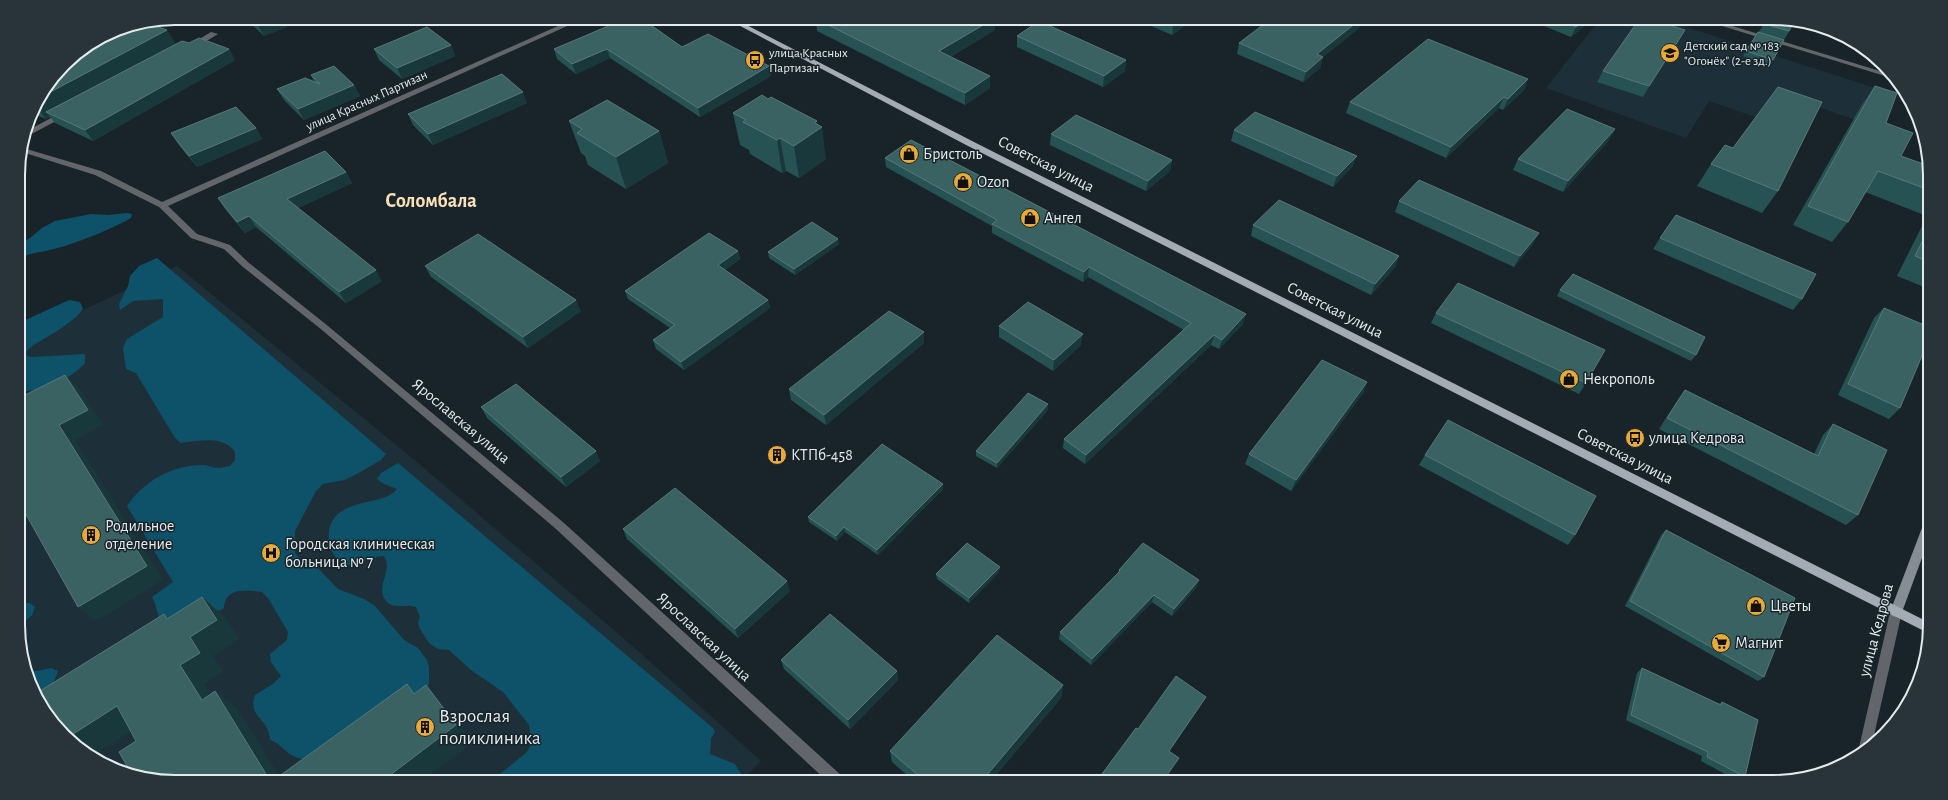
<svg xmlns="http://www.w3.org/2000/svg" width="1948" height="800" font-family="'Alegreya Sans',sans-serif">
<rect width="100%" height="100%" fill="#182429"/>
<g fill="#1d3039">
<polygon points="1601,18 1658,18 1894,94 1880,128 1812,105 1799,132 1709,101 1686,138 1546,88"/>
<polygon points="177,266 417,462 629,643 761,761 740,782 175,782 115,770 80,750 30,685 19,646 19,340"/>
</g>
<g fill="#0e5269">
<path d="M127,213L132,214L131,218C110,230 77,243 54,249C42,252 30,253 19,258V244L30,238L42,228L55,221L91,214L108,215Z"/>
<path d="M157,258L386,454L381,460L355,475L344,480L323,484L316,491L295,531V553L299,558L315,565L338,589L364,599L375,606L404,640L418,648L427,660L429,667V685L327,759C314,761 295,761 285,750C279,745 278,743 270,740C269,717 247,718 255,695L273,684L281,676L271,662L270,654L287,640L288,632L268,598L262,592C247,590 225,587 224,608L212,614L161,621C156,612 157,605 152,597L173,582L127,506C144,481 172,465 203,465C208,465 213,468 218,468C222,468 227,466 230,466L235,460V452C224,435 199,441 181,443L175,438L136,373L126,369L123,348L127,339L163,317V299L133,301L120,310L119,304L128,286L130,276L139,266Z"/>
<path d="M69,300L80,302L83,309C75,320 60,329 49,336C40,341 32,345 26,352L27,356L33,357L85,354V363C70,380 41,392 19,391V323Z"/>
<path d="M398,463L713,728L715,732L711,738L710,754L735,764L746,782H490L526,753L532,743L529,725L503,692L471,670L449,650L438,649L429,643L420,629L418,623L420,617L416,607C406,603 392,610 386,601C374,586 394,571 384,556C360,557 348,579 331,550C327,544 329,539 329,532C333,496 385,507 397,489L384,484L377,479L381,473Z"/>
<polygon points="19,603 30,603 35,607 32,615 19,627"/>
<path d="M51,668L58,671C55,684 47,690 37,698L30,685L27,673Z"/>
</g>
<g fill="none" stroke-linecap="round" stroke-linejoin="round">
<g fill="#62666b" fill-rule="evenodd">
<polygon points="576,18 585,18 168,206 197,234 230,245 249,263 328,326 564,523 843,777 844,782 828,782 556,529 322,330 243,267 224,249 191,238 159,207 95,175 22,152 23,148 101,171 162,202"/>
<polygon points="1696,18 1706,18 1893,75 1898,80"/>
<polygon points="211,32 218,34 195,48 188,46"/>
<polygon points="62,112 65,112 69,114 26,137 27,131"/>
<polygon points="1896,607 1900,608 1902,612 1872,744 1859,756 1858,752 1890,612 1892,608"/>
</g>
<polygon fill="#878d94" fill-rule="evenodd" points="1930,516 1930,536 1902,612 1900,616 1896,617 1892,616 1890,612 1925,520 1926,517"/>
<polygon fill="#a3abb5" fill-rule="evenodd" points="725,18 733,18 974,142 1930,623 1928,633 968,146"/>
</g>
<g fill="#275253">
<polygon points="245,18 282,18 287,27 264,36"/>
<polygon points="995,18 995,30 950,57 990,88 965,105 817,31 816,19"/>
<polygon points="1133,18 1195,18 1172,35"/>
<polygon points="1362,18 1359,28 1323,57 1320,68 1303,82 1237,54 1239,43"/>
<polygon points="1524,18 1593,18 1592,20 1571,37"/>
<polygon points="1768,18 1773,18 1833,30 1850,40 1848,43 1793,25 1769,65 1743,56"/>
<polygon points="1017,36 1126,60 1125,71 1103,87 1017,47"/>
<polygon points="1679,41 1643,97 1597,82 1603,71"/>
<polygon points="189,43 229,49 235,60 93,141 55,123 50,117 46,119 32,113 34,105 71,57 176,44"/>
<polygon points="451,45 455,56 402,79 379,60 374,49"/>
<polygon points="682,47 769,66 771,76 700,117 610,58 576,74 557,59 554,49"/>
<polygon points="311,75 354,85 360,96 304,120 284,100 277,89 314,82"/>
<polygon points="1528,79 1524,90 1503,110 1499,108 1446,158 1346,113 1350,102"/>
<polygon points="1875,86 1886,123 1901,156 1929,166 1929,289 1897,276 1927,216 1865,192 1848,222 1832,242 1793,225 1861,106"/>
<polygon points="527,103 433,145 413,125 408,114"/>
<polygon points="733,113 818,124 826,159 799,178 786,171 782,173 750,154 749,150 740,145"/>
<polygon points="569,121 659,131 668,163 626,189 588,165 585,156 581,153"/>
<polygon points="256,128 262,139 197,167 178,144 171,133"/>
<polygon points="1615,129 1609,140 1563,192 1513,170 1518,159"/>
<polygon points="1234,130 1353,166 1333,187 1231,141"/>
<polygon points="1051,134 1172,160 1170,171 1146,191 1050,145"/>
<polygon points="1733,148 1778,191 1762,213 1697,186 1711,164"/>
<polygon points="885,158 1243,324 1219,349 1211,345 1085,464 1063,448 1064,439 1184,330 1088,277 1083,282 992,233 992,226 886,167"/>
<polygon points="346,172 352,183 298,208 382,281 346,303 256,227 245,233 225,209 218,198"/>
<polygon points="1399,201 1533,244 1514,267 1395,212"/>
<polygon points="1253,225 1399,256 1395,267 1371,295 1251,236"/>
<polygon points="1660,238 1802,299 1793,310 1653,249"/>
<polygon points="839,244 795,275 769,258 768,252"/>
<polygon points="738,251 740,259 725,270 768,300 770,308 684,370 656,349 653,340 670,328 628,299 625,291"/>
<polygon points="425,266 581,311 528,348 431,277"/>
<polygon points="1560,290 1696,355 1691,361 1557,296"/>
<polygon points="1884,308 1900,408 1889,419 1838,395 1874,318"/>
<polygon points="1436,313 1586,383 1579,394 1431,323"/>
<polygon points="999,326 1081,345 1053,371 999,337"/>
<polygon points="924,332 924,343 826,425 791,400 789,389"/>
<polygon points="1367,382 1363,393 1291,491 1245,464 1249,454"/>
<polygon points="1685,390 1814,454 1823,435 1833,424 1858,515 1846,525 1659,429 1677,401"/>
<polygon points="481,407 600,461 566,487 487,418"/>
<polygon points="1048,410 997,468 976,456 976,451"/>
<polygon points="1425,455 1575,535 1568,545 1419,465"/>
<polygon points="943,489 878,555 845,532 837,541 809,522 808,517"/>
<polygon points="623,529 790,591 738,638 627,539"/>
<polygon points="1666,530 1764,677 1758,681 1625,606 1661,535"/>
<polygon points="1000,567 999,572 969,603 937,579 936,574"/>
<polygon points="1119,570 1199,580 1196,588 1172,616 1152,602 1091,665 1059,639 1060,632 1118,573"/>
<polygon points="781,660 897,671 898,680 850,729 784,669"/>
<polygon points="1642,668 1719,704 1722,702 1745,777 1738,781 1701,761 1702,756 1626,720 1637,673"/>
<polygon points="1063,685 1061,698 990,782 915,782 892,762 890,751"/>
</g>
<g fill="#19383b">
<polygon points="278,18 282,18 287,27 264,36 258,25"/>
<polygon points="995,18 995,30 939,63 939,51"/>
<polygon points="1176,18 1195,18 1172,35 1174,20"/>
<polygon points="1362,18 1359,28 1323,57 1320,68 1303,82 1306,72 1317,54"/>
<polygon points="1587,18 1593,18 1592,20 1571,37 1576,27"/>
<polygon points="167,30 178,47 46,112 50,117 46,119 35,105 41,97"/>
<polygon points="1685,30 1679,41 1643,97 1649,86"/>
<polygon points="451,45 455,56 402,79 397,68"/>
<polygon points="229,49 235,60 93,141 85,130"/>
<polygon points="607,49 610,58 576,74 572,64"/>
<polygon points="1126,60 1125,71 1103,87 1104,76"/>
<polygon points="769,66 771,76 700,117 698,108"/>
<polygon points="990,76 990,88 965,105 965,93"/>
<polygon points="1528,79 1524,90 1503,110 1508,99"/>
<polygon points="354,85 360,96 304,120 298,109"/>
<polygon points="523,92 527,103 433,145 428,134"/>
<polygon points="1504,97 1499,108 1446,158 1451,147"/>
<polygon points="817,121 818,129 822,127 826,159 799,178 794,146 815,123"/>
<polygon points="256,128 262,139 197,167 189,156"/>
<polygon points="1615,129 1609,140 1563,192 1568,181"/>
<polygon points="659,131 668,163 626,189 616,157"/>
<polygon points="780,138 786,171 782,173 777,140"/>
<polygon points="1357,156 1353,166 1333,187 1337,176"/>
<polygon points="1172,160 1170,171 1146,191 1148,181"/>
<polygon points="346,172 352,183 294,210 287,199"/>
<polygon points="249,216 256,227 245,233 237,222"/>
<polygon points="1539,233 1533,244 1514,267 1520,256"/>
<polygon points="838,239 839,244 795,275 794,269"/>
<polygon points="738,251 740,259 720,274 718,265"/>
<polygon points="1399,256 1395,267 1371,295 1375,284"/>
<polygon points="1089,267 1088,277 1083,282 1084,272"/>
<polygon points="376,270 382,281 346,303 339,292"/>
<polygon points="576,300 581,311 528,348 523,337"/>
<polygon points="768,300 770,308 684,370 681,362"/>
<polygon points="1246,314 1243,324 1219,349 1222,340"/>
<polygon points="924,332 924,343 826,425 824,415"/>
<polygon points="1083,334 1081,345 1053,371 1054,360"/>
<polygon points="1214,335 1211,345 1085,464 1086,455"/>
<polygon points="65,375 81,391 103,425 75,440 163,580 96,621 78,607 59,425"/>
<polygon points="1367,382 1363,393 1291,491 1296,480"/>
<polygon points="1048,404 1048,410 997,468 997,463"/>
<polygon points="596,451 600,461 566,487 561,477"/>
<polygon points="943,484 943,489 878,555 877,550"/>
<polygon points="844,527 845,532 837,541 836,536"/>
<polygon points="1000,567 999,572 969,603 969,598"/>
<polygon points="1199,580 1196,588 1172,616 1174,609"/>
<polygon points="787,581 790,591 738,638 735,629"/>
<polygon points="1154,595 1152,602 1091,665 1092,659"/>
<polygon points="202,597 225,617 239,639 213,656 223,671 204,684 225,718 202,700 180,665 190,637"/>
<polygon points="897,671 898,680 850,729 848,720"/>
<polygon points="426,685 443,704 473,742 421,782 381,782"/>
<polygon points="1063,685 1061,698 990,782 981,782"/>
<polygon points="215,691 238,710 283,782 271,782"/>
<polygon points="1206,697 1204,701 1167,755 1169,751"/>
<polygon points="117,706 143,723 92,757 80,750 67,738"/>
<polygon points="1179,758 1177,762 1164,782 1162,782"/>
</g>
<g fill="#3b6263" stroke="#567879">
<polygon points="250,18 278,18 258,25"/>
<polygon points="627,18 641,18 682,47 708,34 769,66 698,108 607,49 572,64 554,49"/>
<polygon points="818,18 995,18 939,51 990,76 965,93 816,19"/>
<polygon points="1272,18 1362,18 1317,54 1323,57 1306,72 1239,43"/>
<polygon points="1555,18 1587,18 1576,27"/>
<polygon points="1640,18 1647,18 1685,30 1649,86 1603,71"/>
<polygon points="1768,18 1773,18 1794,22 1789,31 1764,24"/>
<polygon points="1039,21 1126,60 1104,76 1017,36"/>
<polygon points="148,23 167,30 41,97 71,57 115,30"/>
<polygon points="427,27 451,45 397,68 374,49"/>
<polygon points="1758,32 1784,40 1773,60 1746,51"/>
<polygon points="199,38 229,49 85,130 46,112 182,41 189,43"/>
<polygon points="1428,39 1528,79 1508,99 1504,97 1451,147 1350,102"/>
<polygon points="334,66 354,85 298,109 277,89 305,78 320,84 311,75"/>
<polygon points="502,74 523,92 428,134 408,114"/>
<polygon points="1875,86 1897,93 1886,123 1913,133 1901,156 1929,166 1929,190 1878,171 1848,222 1808,206"/>
<polygon points="1778,87 1822,102 1778,191 1711,164 1725,145 1733,148"/>
<polygon points="762,95 768,99 771,97 817,121 815,123 822,127 794,146 780,138 777,140 743,122 746,120 733,113"/>
<polygon points="607,100 659,131 616,157 577,133 582,129 569,121"/>
<polygon points="236,107 256,128 189,156 171,133"/>
<polygon points="1567,109 1615,129 1568,181 1518,159"/>
<polygon points="1255,112 1357,156 1337,176 1234,130"/>
<polygon points="1076,115 1172,160 1148,181 1051,134"/>
<polygon points="911,140 1246,314 1222,340 1214,335 1086,455 1064,439 1191,323 1089,267 1084,272 992,224 997,220 885,158"/>
<polygon points="325,151 346,172 287,199 376,270 339,292 249,216 237,222 218,198"/>
<polygon points="1419,180 1539,233 1520,256 1399,201"/>
<polygon points="1279,200 1399,256 1375,284 1253,225"/>
<polygon points="1676,215 1816,274 1802,299 1660,238"/>
<polygon points="812,222 838,239 794,269 768,252"/>
<polygon points="1929,228 1929,262 1915,256"/>
<polygon points="709,233 738,251 718,265 768,300 681,362 653,340 675,325 625,291"/>
<polygon points="478,234 576,300 523,337 425,266"/>
<polygon points="1573,274 1705,337 1696,355 1560,290"/>
<polygon points="1458,283 1605,350 1586,383 1436,313"/>
<polygon points="1028,302 1083,334 1054,360 999,326"/>
<polygon points="1884,308 1929,327 1929,339 1900,408 1848,384"/>
<polygon points="889,311 924,332 824,415 789,389"/>
<polygon points="1322,360 1367,382 1296,480 1249,454"/>
<polygon points="65,375 88,410 59,425 147,566 78,607 19,502 19,398"/>
<polygon points="516,384 596,451 561,477 481,407"/>
<polygon points="1685,390 1818,456 1833,424 1887,450 1858,515 1667,418"/>
<polygon points="1028,393 1048,404 997,463 976,451"/>
<polygon points="1448,420 1596,496 1575,535 1425,455"/>
<polygon points="882,444 943,484 877,550 844,527 836,536 808,517"/>
<polygon points="675,488 787,581 735,629 623,529"/>
<polygon points="1666,530 1795,598 1764,677 1630,601"/>
<polygon points="967,543 1000,567 969,598 936,574"/>
<polygon points="1143,543 1199,580 1174,609 1154,595 1092,659 1060,632 1120,571 1119,570"/>
<polygon points="202,597 217,620 190,637 200,653 180,665 202,700 215,691 271,782 407,684 414,694 426,685 456,725 381,782 175,782 131,773 119,752 136,741 117,706 67,738 51,721 35,694 164,614 167,619"/>
<polygon points="830,614 897,671 848,720 781,660"/>
<polygon points="997,635 1063,685 981,782 926,782 890,751"/>
<polygon points="1642,668 1721,705 1722,702 1758,720 1745,777 1707,757 1708,752 1631,715"/>
<polygon points="1176,676 1206,697 1169,751 1179,758 1162,782 1096,782 1136,728 1138,729"/>
<polygon points="1084,779 1087,782 1082,782"/>
</g>
<defs>
<symbol id="school-disc" viewBox="-11 -11 22 22"><circle r="9.5" fill="#e8ab37" stroke="#182429"/><path d="M0-5L7-2L0 1L-7-2ZM-4 1L0 2.5L4 1V4Q0 6-4 4Z" fill="#111"/></symbol>
<symbol id="bus-disc" viewBox="-11 -11 22 22"><circle r="9.5" fill="#e8ab37" stroke="#182429"/><path d="M-5-6H5V4H4V6H2V4H-2V6H-4V4H-5ZM-3.5-4V0h7V-4ZM-3.5 1.2v1.5H-2V1.2ZM2 1.2v1.5H3.5V1.2Z" fill="#111"/></symbol>
<symbol id="shop-disc" viewBox="-11 -11 22 22"><circle r="9.5" fill="#e8ab37" stroke="#182429"/><path d="M-5-2.5h2.3a2.7 3.5 0 0 1 5.4 0H5L5.5 6h-11ZM-1.5-2.5h3a1.5 2.3 0 0 0-3 0Z" fill="#111"/></symbol>
<symbol id="building-disc" viewBox="-11 -11 22 22"><circle r="9.5" fill="#e8ab37" stroke="#182429"/><path d="M-4-6H4V6H1V3H-1V6H-4ZM-2.5-4.3h1.7v1.8h-1.7ZM.8-4.3h1.7v1.8H.8ZM-2.5-1h1.7V.8h-1.7ZM.8-1h1.7V.8H.8Z" fill="#111"/></symbol>
<symbol id="hospital-disc" viewBox="-11 -11 22 22"><circle r="9.5" fill="#e8ab37" stroke="#182429"/><path d="M-5-5h3v3.5h4V-5h3V5h-3V1.5h-4V5h-3Z" fill="#111"/></symbol>
<symbol id="supermarket-disc" viewBox="-11 -11 22 22"><circle r="9.5" fill="#e8ab37" stroke="#182429"/><path d="M-6-5.5h2.5l.6 2H6L4.5 2H-2.5L-4.4-4H-6ZM-1.5 3.2a1.3 1.3 0 1 0 .1 0ZM3 3.2a1.3 1.3 0 1 0 .1 0Z" fill="#111"/></symbol>
</defs>
<g fill-rule="evenodd">
<use href="#school-disc" x="1659" y="42" width="22" height="22"/>
<use href="#bus-disc" x="744" y="49" width="22" height="22"/>
<use href="#shop-disc" x="898" y="143" width="22" height="22"/>
<use href="#shop-disc" x="952" y="171" width="22" height="22"/>
<use href="#shop-disc" x="1019" y="207" width="22" height="22"/>
<use href="#shop-disc" x="1558" y="368" width="22" height="22"/>
<use href="#bus-disc" x="1624" y="427" width="22" height="22"/>
<use href="#building-disc" x="766" y="444" width="22" height="22"/>
<use href="#building-disc" x="80" y="524" width="22" height="22"/>
<use href="#hospital-disc" x="260" y="542" width="22" height="22"/>
<use href="#shop-disc" x="1745" y="595" width="22" height="22"/>
<use href="#supermarket-disc" x="1710" y="632" width="22" height="22"/>
<use href="#building-disc" x="414" y="716" width="22" height="22"/>
</g>
<g text-anchor="middle" dominant-baseline="central" stroke-width="3" stroke-linejoin="round" paint-order="stroke">
<g font-size="13" fill="#e3ebee" stroke="#182429" text-anchor="start">
<text x="1684" y="46">Детский сад № 183<tspan x="1684" dy="15">"Огонёк" (2-е зд.)</tspan></text>
<text x="769" y="53">улица Красных<tspan x="769" dy="15">Партизан</tspan></text>
</g>
<g font-size="13" fill="#e3ebee" stroke="#182429">
<text transform="translate(367 101) rotate(-24)">улица Красных Партизан</text>
</g>
<g font-size="16" fill="#e3ebee" stroke="#182429" text-anchor="start">
<text x="923" y="154">Бристоль</text>
<text x="977" y="182">Ozon</text>
<text x="1044" y="218">Ангел</text>
<text x="1583" y="379">Некрополь</text>
<text x="1649" y="438">улица Кедрова</text>
<text x="791" y="455">КТПб-458</text>
<text x="105" y="526">Родильное<tspan x="105" dy="18">отделение</tspan></text>
<text x="285" y="544">Городская клиническая<tspan x="285" dy="18">больница № 7</tspan></text>
<text x="1770" y="606">Цветы</text>
<text x="1735" y="643">Магнит</text>
</g>
<g font-size="16" fill="#e3ebee" stroke="#182429">
<text transform="translate(1046 164) rotate(27)">Советская улица</text>
<text transform="translate(1335 310) rotate(27)">Советская улица</text>
<text transform="translate(461 421) rotate(40)">Ярославская улица</text>
<text transform="translate(1625 456) rotate(27)">Советская улица</text>
<text transform="translate(1876 630) rotate(-75)">улица Кедрова</text>
<text transform="translate(704 637) rotate(43)">Ярославская улица</text>
</g>
<g font-size="19" fill="#e3ebee" stroke="#182429" text-anchor="start">
<text x="439" y="716">Взрослая<tspan x="439" dy="22">поликлиника</tspan></text>
</g>
<g font-size="20" font-weight="bold" fill="#fae0b8" stroke="#182429">
<text x="431" y="201">Соломбала</text>
</g>
</g>
<path d="M0 0H1948V800H0ZM175 25H1773A150 150 0 0 1 1923 175V625A150 150 0 0 1 1773 775H175A150 150 0 0 1 25 625V175A150 150 0 0 1 175 25Z" fill="#283439" fill-rule="evenodd"/>
<path fill="none" stroke="#e3ebee" stroke-width="2" d="M175 25H1773A150 150 0 0 1 1923 175V625A150 150 0 0 1 1773 775H175A150 150 0 0 1 25 625V175A150 150 0 0 1 175 25Z"/>
</svg>
